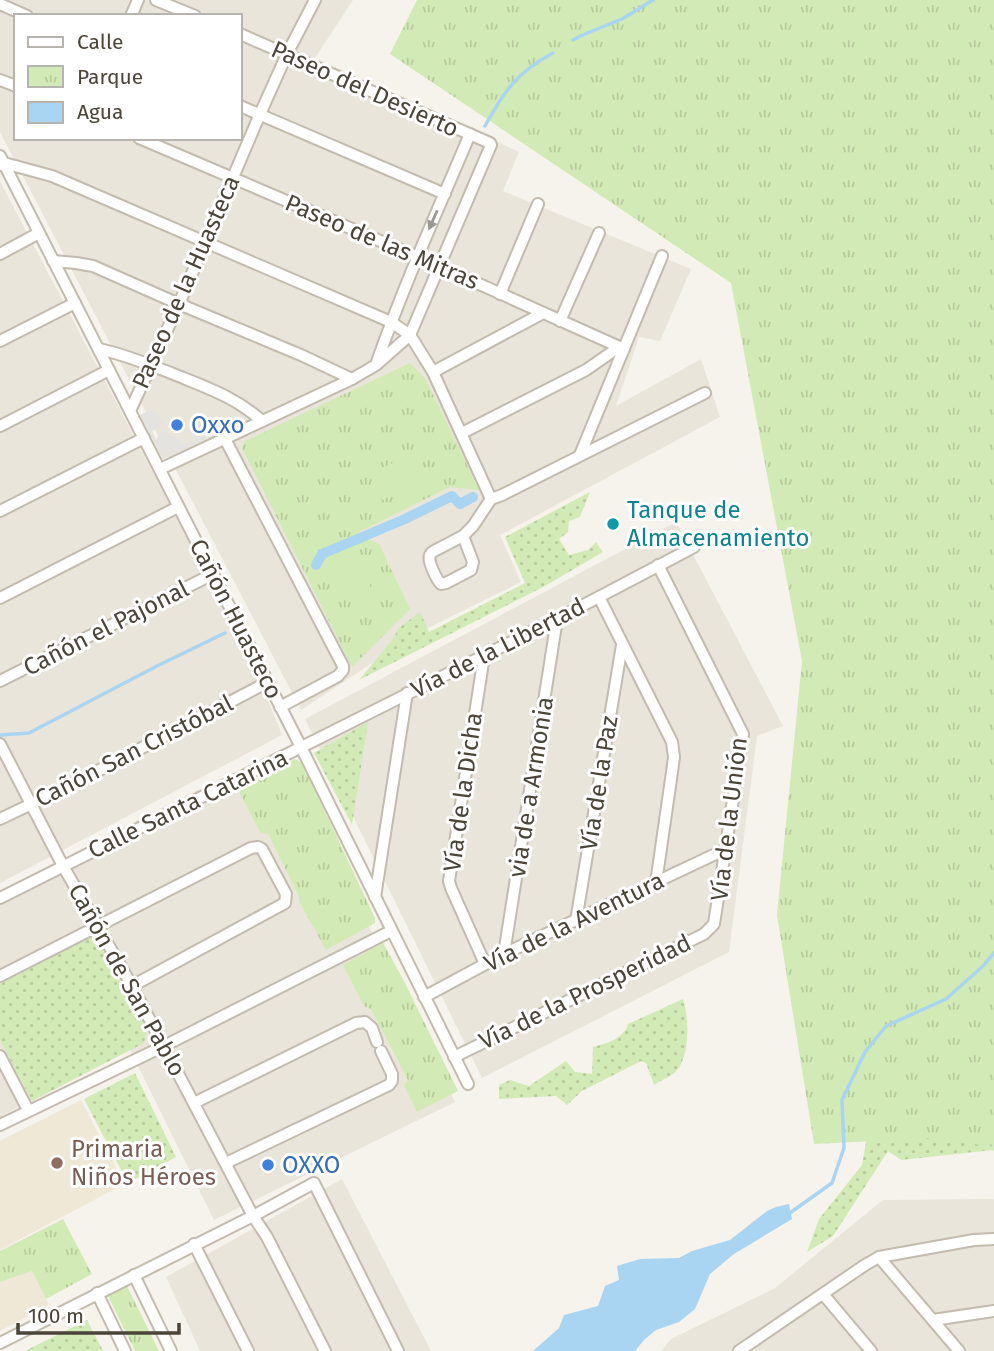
<svg xmlns="http://www.w3.org/2000/svg" width="994" height="1351" font-family="'Fira Sans',sans-serif">
<defs>
<pattern id="grass-dots" width="8" height="8" patternUnits="userSpaceOnUse" patternTransform="scale(1.75)"><rect width="8" height="8" fill="#d2eab5"/><path d="M2 2h.1M6 6h.1" fill="none" stroke="#b6ca9c" stroke-width="1.8" stroke-linecap="round"/></pattern>
<pattern id="park-tufts" width="24" height="20" patternUnits="userSpaceOnUse" patternTransform="scale(1.75)"><rect width="24" height="20" fill="#d2eab5"/><path d="M3 7l-1-3M5 7V3M7 7l1-3M15 17l-1-3M17 17v-4M19 17l1-3" fill="none" stroke="#b6ca9c"/></pattern>
</defs>
<rect width="100%" height="100%" fill="#f6f3ec"/>
<g fill="#eae5da" fill-rule="evenodd">
<path d="M0,0H353L315,58L519,152L503,191L691,269L660,341L639,337L616,406L701,359L720,417L500,535L521,582L418,633L301,710L0,132ZM16,16H240V138H16Z"/>
<polygon points="0,181 253,663 282,735 0,883"/>
<polygon points="676,522 783,726 757,736 729,952 482,1078 305,719"/>
<polygon points="282,749 455,1102 214,1220 129,1048 0,1117 0,892 161,808"/>
<polygon points="342,1179 431,1351 200,1351 166,1277"/>
<polygon points="994,1199 994,1351 661,1351 671,1339 775,1288 883,1200"/>
</g>
<g fill="#efe8d6">
<polygon points="81,1100 124,1184 0,1250 0,1141"/>
<polygon points="32,1271 49,1305 0,1331 0,1282"/>
</g>
<g fill="url(#grass-dots)">
<polygon points="590,492 580,517 569,521 568,532 559,539 569,555 588,550 596,542 603,552 545,586 359,680 393,639 399,628 420,612 429,632 525,583 505,537"/>
<polygon points="368,722 352,825 314,753"/>
<polygon points="91,936 96,938 147,1029 144,1043 32,1101 0,1040 0,984"/>
<polygon points="994,984 994,1152 993,1150 901,1160 888,1151 833,1236 807,1252 819,1219 862,1165 882,1049"/>
<path d="M683,999C689,1017 690,1053 678,1069C673,1076 661,1080 654,1085L646,1063L641,1061L582,1091L567,1105L556,1096L499,1099V1085L510,1080L529,1086L566,1061L575,1072L592,1074L593,1047C607,1043 624,1039 628,1024Z"/>
<polygon points="135,1073 176,1157 128,1183 84,1099"/>
<polygon points="87,1320 103,1351 25,1351"/>
</g>
<g fill="url(#park-tufts)">
<polygon points="417,0 994,0 994,1147 935,1138 814,1144 777,915 802,661 731,283 390,54"/>
<polygon points="410,363 425,378 479,490 450,487 357,533 379,544 410,609 352,667 242,448 245,441"/>
<polygon points="295,759 302,763 375,918 375,923 326,950 299,901 299,897 269,835 260,832 237,787"/>
<polygon points="383,943 403,979 458,1091 417,1112 404,1085 408,1080 371,1009 364,1006 343,965"/>
<polygon points="63,1219 92,1274 46,1299 32,1271 0,1282 0,1251"/>
<polygon points="124,1280 159,1351 135,1351 105,1290"/>
</g>
<g fill="#d2eab5">
<polygon points="415,453 427,479 382,500 370,473"/>
<polygon points="354,555 381,607 359,618 331,565"/>
</g>
<polygon fill="#e5e3e0" points="154,409 163,425 152,431 156,440 161,431 182,440 181,445 193,440 189,430 200,426 207,439 163,459 140,415"/>
<polygon fill="#a9d4f2" points="789,1204 792,1219 734,1254 710,1274 695,1309 679,1322 656,1330 644,1340 635,1351 533,1351 559,1328 564,1315 598,1306 605,1286 619,1280 617,1266 640,1259 679,1258 692,1251 730,1240 767,1211 776,1207"/>
<g fill="none" stroke-linecap="round" stroke-linejoin="round">
<g stroke="#a9d4f2" stroke-width="3.5">
<polyline points="573,40 580,36 622,19 653,0"/>
<path d="M485,126C505,90 516,73 553,53"/>
<polyline points="0,735 29,733 157,666 225,633"/>
<polyline points="787,1215 832,1183 844,1148 842,1100 865,1052 886,1026 946,999 983,966 994,953"/>
</g>
<polyline stroke="#a9d4f2" stroke-width="10" points="316,565 322,554 405,519 452,496 460,504 473,497"/>
<defs>
<g id="minor">
<polyline points="156,0 195,16"/>
<polyline points="0,4 27,16"/>
<polyline points="131,16 138,0"/>
<polyline points="0,80 16,86"/>
<polyline points="240,106 445,194"/>
<polyline points="139,138 439,266 624,349"/>
<polyline points="0,156 301,747 468,1084"/>
<polyline points="0,165 4,163 52,176 391,322 410,335 433,372 491,499"/>
<polyline points="0,254 39,233"/>
<polyline points="53,261 76,263 93,266 179,304 301,355 352,379"/>
<polyline points="500,294 538,204"/>
<polyline points="560,321 599,233"/>
<polyline points="0,341 75,303"/>
<path d="M99,349C124,354 147,364 171,373C205,387 234,396 262,421"/>
<path d="M377,362C404,284 438,210 470,134"/>
<polyline points="433,372 543,313"/>
<polyline points="130,411 179,304 260,114 287,54 315,0"/>
<polyline points="0,426 109,370"/>
<polyline points="462,433 586,370 619,347"/>
<polyline points="225,439 343,666 343,670 338,676 280,707"/>
<polyline points="580,455 662,256"/>
<polyline points="160,469 352,379 376,365 410,335 491,145 490,143 240,34"/>
<polyline points="491,499 502,495 705,393"/>
<polyline points="0,511 144,438"/>
<path d="M463,536L473,562L471,570L446,583L441,584C437,580 427,561 430,555C431,553 432,552 434,551Z"/>
<polyline points="463,536 473,526 491,499"/>
<polyline points="599,597 672,742 674,757 672,772 656,883"/>
<polyline points="0,598 178,507"/>
<polyline points="484,656 449,881 451,888 485,964"/>
<polyline points="0,681 213,574"/>
<polyline points="0,744 63,866 132,986 253,1216 267,1237 325,1351"/>
<polyline points="0,819 65,788 268,682"/>
<polyline points="375,897 407,693"/>
<polyline points="0,898 557,619 694,547"/>
<polyline points="576,921 622,645"/>
<polyline points="504,954 557,619"/>
<polyline points="0,976 251,848 258,847 262,849 286,894 285,903 132,986"/>
<polyline points="424,997 504,954 724,850"/>
<polyline points="0,1056 28,1110"/>
<polyline points="454,1057 704,934 714,924 743,734 658,565"/>
<polyline points="194,1103 356,1023 365,1022 372,1028 377,1042"/>
<polyline points="0,1125 164,1046 391,931"/>
<polyline points="226,1163 389,1085 392,1081 392,1074 381,1051"/>
<polyline points="194,1244 248,1351"/>
<polyline points="879,1257 959,1351"/>
<polyline points="134,1275 171,1351"/>
<polyline points="97,1293 125,1351"/>
<polyline points="823,1294 871,1351"/>
<polyline points="933,1320 994,1311"/>
<polyline points="0,1343 253,1216 314,1183 398,1351"/>
<polyline points="739,1351 865,1265 879,1257 974,1240 994,1239"/>
</g>
</defs>
<use href="#minor" stroke="#c2bbae" stroke-width="14"/>
<use href="#minor" stroke="#fff" stroke-width="10"/>
</g>
<defs><path id="oneway-solid" d="M-6-.8H1V-3.2L6.5 0L1 3.2V.8H-6Z" transform="scale(1.75)"/></defs>
<use fill="#9c9892" href="#oneway-solid" transform="translate(433 220) rotate(114)"/>
<g fill="#3f7fe0" stroke="#fff" stroke-width="2.5">
<circle cx="177" cy="425" r="7"/>
<circle cx="268" cy="1165" r="7"/>
</g>
<circle fill="#0f9aa8" stroke="#fff" stroke-width="2.5" cx="613" cy="524" r="7"/>
<circle fill="#8d6e63" stroke="#fff" stroke-width="2.5" cx="57" cy="1163" r="7"/>
<g text-anchor="middle" dominant-baseline="central" stroke-width="6" stroke-linejoin="round" paint-order="stroke">
<g font-size="24" fill="#4b4439" stroke="#fff">
<text transform="translate(365 89) rotate(24)">Paseo del Desierto</text>
<text transform="translate(382 242) rotate(23)">Paseo de las Mitras</text>
<text transform="translate(186 282) rotate(-66)">Paseo de la Huasteca</text>
<text transform="translate(236 619) rotate(63)">Cañón Huasteco</text>
<text transform="translate(106 628) rotate(-27)">Cañón el Pajonal</text>
<text transform="translate(498 648) rotate(-27)">Vía de la Libertad</text>
<text transform="translate(134 751) rotate(-27)">Cañón San Cristóbal</text>
<text transform="translate(599 783) rotate(-81)">Vía de la Paz</text>
<text transform="translate(531 787) rotate(-81)">via de a Armonia</text>
<text transform="translate(463 792) rotate(-82)">Vía de la Dicha</text>
<text transform="translate(188 804) rotate(-26)">Calle Santa Catarina</text>
<text transform="translate(729 819) rotate(-83)">Vía de la Unión</text>
<text transform="translate(574 922) rotate(-26)">Vía de la Aventura</text>
<text transform="translate(127 980) rotate(61)">Cañón de San Pablo</text>
<text transform="translate(585 992) rotate(-26)">Vía de la Prosperidad</text>
</g>
<g font-size="24" fill="#366cbe" stroke="#fff" text-anchor="start">
<text x="191" y="425">Oxxo</text>
<text x="282" y="1165">OXXO</text>
</g>
<g font-size="24" fill="#0d838f" stroke="#fff" text-anchor="start">
<text x="627" y="510">Tanque de<tspan x="627" dy="28">Almacenamiento</tspan></text>
</g>
<g font-size="24" fill="#785e54" stroke="#fff" text-anchor="start">
<text x="71" y="1149">Primaria<tspan x="71" dy="28">Niños Héroes</tspan></text>
</g>
</g>
<rect x="14" y="14" width="228" height="126" fill="#ffffff" stroke="#b7b4b0" stroke-width="2"/>
<rect x="28" y="37" width="35" height="10" fill="#ffffff" stroke="#b7b4b0" stroke-width="2"/>
<text x="77" y="49" font-size="21" fill="#4b4439">Calle</text>
<rect x="28" y="66" width="35" height="21" fill="url(#park-tufts)" stroke="#b7b4b0" stroke-width="2"/>
<text x="77" y="84" font-size="21" fill="#4b4439">Parque</text>
<rect x="28" y="102" width="35" height="21" fill="#a9d4f2" stroke="#b7b4b0" stroke-width="2"/>
<text x="77" y="119" font-size="21" fill="#4b4439">Agua</text>
<path d="M18 1323v10h161v-10" fill="none" stroke="#4b4439" stroke-width="3.5"/>
<text x="28" y="1323" font-size="21" fill="#4b4439" stroke="#ffffff" stroke-width="5" paint-order="stroke">100 m</text>
</svg>
